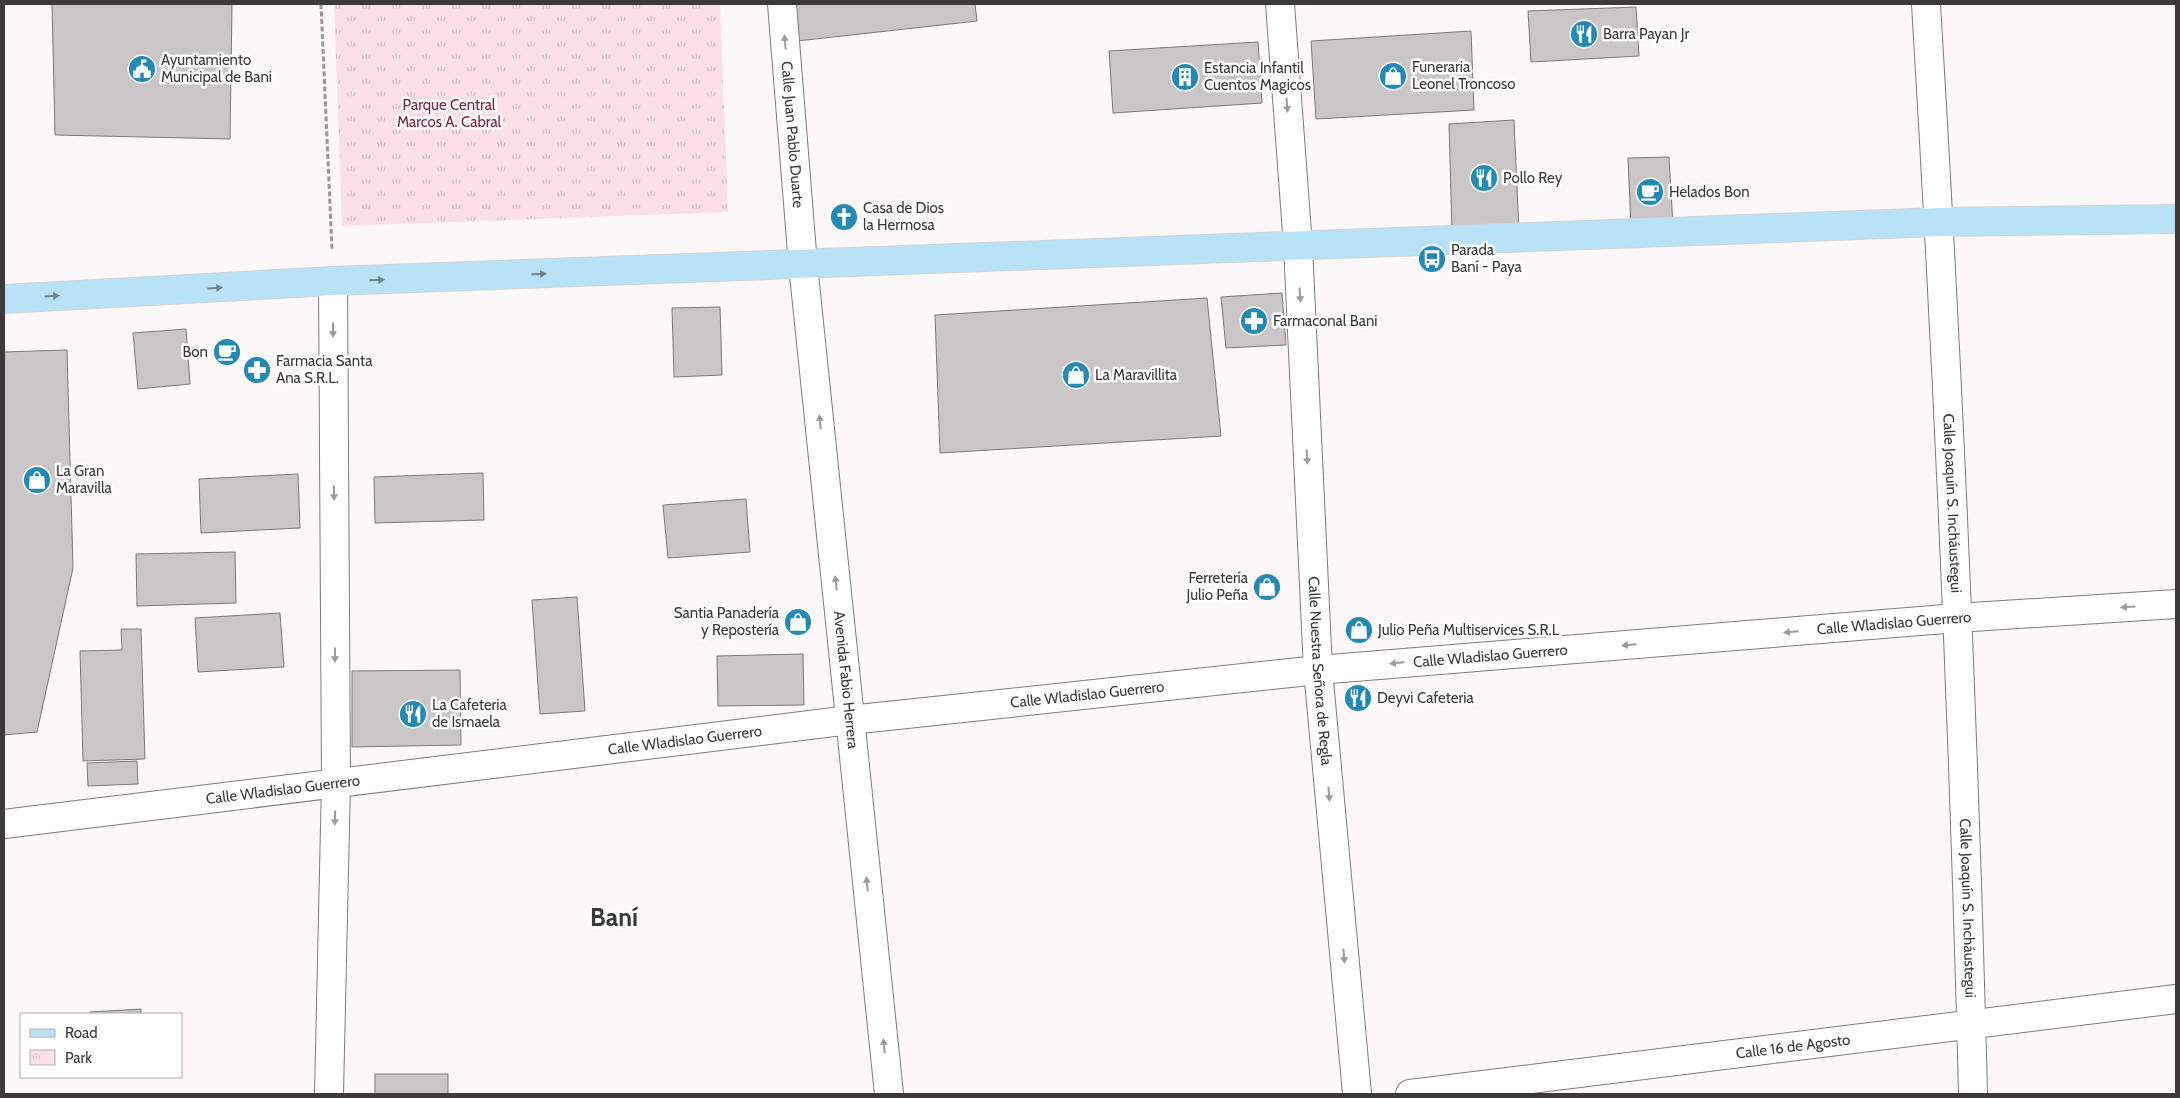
<svg xmlns="http://www.w3.org/2000/svg" width="2180" height="1098" font-family="Cabin,sans-serif">
<defs>
<pattern id="park-tufts" width="24" height="20" patternUnits="userSpaceOnUse" patternTransform="scale(1.25)"><rect width="24" height="20" fill="#fbdfe6"/><path d="M3 7l-1-3M5 7V3M7 7l1-3M15 17l-1-3M17 17v-4M19 17l1-3" fill="none" stroke="#d8c0c6"/></pattern>
</defs>
<rect width="100%" height="100%" fill="#fcf7f8"/>
<polygon fill="url(#park-tufts)" points="334,4 720,4 728,212 342,226"/>
<g fill="#cac5c7" stroke="#7e7a7b">
<polygon points="52,4 232,4 230,139 55,135"/>
<polygon points="794,4 975,4 977,21 797,41"/>
<polygon points="1636,7 1639,56 1531,62 1528,11"/>
<polygon points="1471,31 1474,110 1316,119 1311,41"/>
<polygon points="1258,42 1262,103 1113,113 1109,51"/>
<polygon points="1514,120 1519,232 1452,233 1449,124"/>
<polygon points="1669,157 1673,226 1631,227 1628,158"/>
<polygon points="1282,293 1286,345 1226,348 1221,297"/>
<polygon points="1207,298 1221,436 940,453 935,315"/>
<polygon points="720,307 722,375 674,377 672,308"/>
<polygon points="186,329 190,384 138,389 133,333"/>
<polygon points="67,350 73,568 37,732 4,735 4,352"/>
<polygon points="483,473 484,520 375,523 374,477"/>
<polygon points="298,474 300,528 201,533 199,479"/>
<polygon points="746,499 750,552 668,558 663,505"/>
<polygon points="235,552 236,603 137,606 136,554"/>
<polygon points="577,597 585,711 540,714 532,600"/>
<polygon points="280,613 284,667 198,672 195,618"/>
<polygon points="121,629 141,629 145,759 83,761 80,651 122,650"/>
<polygon points="803,654 804,705 718,706 717,656"/>
<polygon points="460,670 461,745 352,747 352,671"/>
<polygon points="137,761 138,784 88,786 87,763"/>
<polygon points="141,1009 141,1014 90,1014 90,1012"/>
<rect x="375" y="1074" width="73" height="20"/>
</g>
<g fill="none" stroke-linecap="round" stroke-linejoin="round">
<defs>
<g id="street">
<path id="s1" d="M1280,4L1298,246L1318,670L1357,1094"/>
<path id="s2" d="M1926,4C1948,367 1964,731 1973,1094"/>
<path id="s3" d="M4,824L850,720L1318,670L1957,618L2176,604"/>
<polyline points="329,1094 336,782 333,281"/>
<path id="s4" d="M1410,1094L2176,999"/>
</g>
<g id="secondary">
<path id="s5" d="M782,4L803,265L889,1094"/>
</g>
<polyline id="primary" points="4,299 333,281 1940,222 2176,219"/>
</defs>
<use href="#street" stroke="#807c7d" stroke-width="30"/>
<use href="#secondary" stroke="#807c7d" stroke-width="30"/>
<use href="#primary" stroke="#d4d3d3" stroke-width="30"/>
<polyline stroke="#9a9797" stroke-width="3" stroke-dasharray="5 2.5" stroke-linecap="butt" points="321,4 332,250"/>
<use href="#street" stroke="#fff" stroke-width="28"/>
<use href="#secondary" stroke="#fff" stroke-width="28"/>
<use href="#primary" stroke="#b8e2f8" stroke-width="28"/>
</g>
<defs><path id="oneway-solid" d="M-6-.8H1V-3.2L6.5 0L1 3.2V.8H-6Z" transform="scale(1.25)"/></defs>
<g fill="#9d9c9c">
<use href="#oneway-solid" transform="translate(785 42) rotate(-95)"/>
<use href="#oneway-solid" transform="translate(1287 105) rotate(86)"/>
<use href="#oneway-solid" transform="translate(1300 295) rotate(87)"/>
<use href="#oneway-solid" transform="translate(333 330) rotate(90)"/>
<use href="#oneway-solid" transform="translate(820 422) rotate(-96)"/>
<use href="#oneway-solid" transform="translate(1307 457) rotate(87)"/>
<use href="#oneway-solid" transform="translate(334 493) rotate(90)"/>
<use href="#oneway-solid" transform="translate(836 583) rotate(-96)"/>
<use href="#oneway-solid" transform="translate(2128 607) rotate(176)"/>
<use href="#oneway-solid" transform="translate(1791 632) rotate(175)"/>
<use href="#oneway-solid" transform="translate(1629 645) rotate(175)"/>
<use href="#oneway-solid" transform="translate(335 655) rotate(90)"/>
<use href="#oneway-solid" transform="translate(1397 663) rotate(175)"/>
<use href="#oneway-solid" transform="translate(1329 794) rotate(85)"/>
<use href="#oneway-solid" transform="translate(335 818) rotate(91)"/>
<use href="#oneway-solid" transform="translate(867 884) rotate(-96)"/>
<use href="#oneway-solid" transform="translate(1344 956) rotate(85)"/>
<use href="#oneway-solid" transform="translate(884 1046) rotate(-96)"/>
</g>
<g fill="#73858f">
<use href="#oneway-solid" transform="translate(539 274) rotate(-2)"/>
<use href="#oneway-solid" transform="translate(377 280) rotate(-2)"/>
<use href="#oneway-solid" transform="translate(215 288) rotate(-3)"/>
<use href="#oneway-solid" transform="translate(52 296) rotate(-3)"/>
</g>
<defs>
<symbol id="restaurant-disc" viewBox="-11 -11 22 22"><circle r="9.5" fill="#2689b3" stroke="#fff"/><path d="M-5-6h1v4h1v-4h1v4h1v-4h1v5L-1.5 .5V6h-2V.5L-5-1ZM5-6V6H3V1.5H1.5Q1.5-4 5-6Z" fill="#fff"/></symbol>
<symbol id="civic-disc" viewBox="-11 -11 22 22"><circle r="9.5" fill="#2689b3" stroke="#fff"/><path d="M-.6-6.5H3V-4.5H.6V-3L4-1V1h2V6H-6V1h2V-1L-.6-3ZM-1.2 2.5V6h2.4V2.5Z" fill="#fff"/></symbol>
<symbol id="shop-disc" viewBox="-11 -11 22 22"><circle r="9.5" fill="#2689b3" stroke="#fff"/><path d="M-5-2.5h2.3a2.7 3.5 0 0 1 5.4 0H5L5.5 6h-11ZM-1.5-2.5h3a1.5 2.3 0 0 0-3 0Z" fill="#fff"/></symbol>
<symbol id="building-disc" viewBox="-11 -11 22 22"><circle r="9.5" fill="#2689b3" stroke="#fff"/><path d="M-4-6H4V6H1V3H-1V6H-4ZM-2.5-4.3h1.7v1.8h-1.7ZM.8-4.3h1.7v1.8H.8ZM-2.5-1h1.7V.8h-1.7ZM.8-1h1.7V.8H.8Z" fill="#fff"/></symbol>
<symbol id="cafe-disc" viewBox="-11 -11 22 22"><circle r="9.5" fill="#2689b3" stroke="#fff"/><path d="M-5.5-4.5H6V0H3Q3 3.5 0 3.5H-2.5Q-5.5 3.5-5.5 0ZM3-3.2v2h1.7v-2ZM-6 4.5H4V6H-6Z" fill="#fff"/></symbol>
<symbol id="church-disc" viewBox="-11 -11 22 22"><circle r="9.5" fill="#2689b3" stroke="#fff"/><path d="M-1.2-6h2.4v3.5h3.3v2.4h-3.3V6h-2.4V-.1h-3.3v-2.4h3.3Z" fill="#fff"/></symbol>
<symbol id="bus-disc" viewBox="-11 -11 22 22"><circle r="9.5" fill="#2689b3" stroke="#fff"/><path d="M-5-6H5V4H4V6H2V4H-2V6H-4V4H-5ZM-3.5-4V0h7V-4ZM-3.5 1.2v1.5H-2V1.2ZM2 1.2v1.5H3.5V1.2Z" fill="#fff"/></symbol>
<symbol id="pharmacy-disc" viewBox="-11 -11 22 22"><circle r="9.5" fill="#2689b3" stroke="#fff"/><path d="M-2-6h4v4h4v4h-4v4h-4v-4h-4v-4h4Z" fill="#fff"/></symbol>
</defs>
<g fill-rule="evenodd">
<use href="#restaurant-disc" x="1568" y="18" width="32" height="32"/>
<use href="#civic-disc" x="126" y="53" width="32" height="32"/>
<use href="#shop-disc" x="1377" y="60" width="32" height="32"/>
<use href="#building-disc" x="1169" y="61" width="32" height="32"/>
<use href="#restaurant-disc" x="1468" y="162" width="32" height="32"/>
<use href="#cafe-disc" x="1634" y="176" width="32" height="32"/>
<use href="#church-disc" x="828" y="201" width="32" height="32"/>
<use href="#bus-disc" x="1416" y="243" width="32" height="32"/>
<use href="#pharmacy-disc" x="1238" y="305" width="32" height="32"/>
<use href="#cafe-disc" x="211" y="336" width="32" height="32"/>
<use href="#pharmacy-disc" x="241" y="354" width="32" height="32"/>
<use href="#shop-disc" x="1060" y="359" width="32" height="32"/>
<use href="#shop-disc" x="21" y="464" width="32" height="32"/>
<use href="#shop-disc" x="1251" y="571" width="32" height="32"/>
<use href="#shop-disc" x="782" y="606" width="32" height="32"/>
<use href="#shop-disc" x="1343" y="614" width="32" height="32"/>
<use href="#restaurant-disc" x="1342" y="682" width="32" height="32"/>
<use href="#restaurant-disc" x="397" y="698" width="32" height="32"/>
</g>
<g text-anchor="middle" dominant-baseline="central" stroke-width="5" stroke-linejoin="round" paint-order="stroke">
<g font-size="15" fill="#3b3939" stroke="#fff" text-anchor="start">
<text x="1603" y="34">Barra Payan Jr</text>
<text x="161" y="60">Ayuntamiento<tspan x="161" dy="17">Municipal de Bani</tspan></text>
<text x="1412" y="67">Funeraria<tspan x="1412" dy="17">Leonel Troncoso</tspan></text>
<text x="1204" y="68">Estancia Infantil<tspan x="1204" dy="17">Cuentos Magicos</tspan></text>
<text x="1503" y="178">Pollo Rey</text>
<text x="1669" y="192">Helados Bon</text>
<text x="863" y="208">Casa de Dios<tspan x="863" dy="17">la Hermosa</tspan></text>
<text x="1451" y="250">Parada<tspan x="1451" dy="17">Baní - Paya</tspan></text>
<text x="1273" y="321">Farmaconal Bani</text>
<text x="208" y="352" text-anchor="end">Bon</text>
<text x="276" y="361">Farmacia Santa<tspan x="276" dy="17">Ana S.R.L.</tspan></text>
<text x="1095" y="375">La Maravillita</text>
<text x="56" y="471">La Gran<tspan x="56" dy="17">Maravilla</tspan></text>
<text x="1248" y="578" text-anchor="end">Ferretería<tspan x="1248" dy="17">Julio Peña</tspan></text>
<text x="779" y="613" text-anchor="end">Santia Panadería<tspan x="779" dy="17">y Repostería</tspan></text>
<text x="1378" y="630">Julio Peña Multiservices S.R.L</text>
<text x="1377" y="698">Deyvi Cafeteria</text>
<text x="432" y="705">La Cafeteria<tspan x="432" dy="17">de Ismaela</tspan></text>
</g>
<g font-size="15" fill="#7c2345" stroke="#fff">
<text x="449" y="105">Parque Central<tspan x="449" dy="17">Marcos A. Cabral</tspan></text>
</g>
<g font-size="15" fill="#3b3939" stroke="#fff">
<text stroke="none"><textPath href="#s5" startOffset="131">Calle Juan Pablo Duarte</textPath></text>
<text stroke="none"><textPath href="#s2" startOffset="500">Calle Joaquín S. Incháustegui</textPath></text>
<text stroke="none"><textPath href="#s3" startOffset="1901">Calle Wladislao Guerrero</textPath></text>
<text stroke="none"><textPath href="#s3" startOffset="1496">Calle Wladislao Guerrero</textPath></text>
<text stroke="none"><textPath href="#s1" startOffset="668">Calle Nuestra Señora de Regla</textPath></text>
<text stroke="none"><textPath href="#s5" startOffset="679">Avenida Fabio Herrera</textPath></text>
<text stroke="none"><textPath href="#s3" startOffset="1091">Calle Wladislao Guerrero</textPath></text>
<text stroke="none"><textPath href="#s3" startOffset="686">Calle Wladislao Guerrero</textPath></text>
<text stroke="none"><textPath href="#s3" startOffset="281">Calle Wladislao Guerrero</textPath></text>
<text stroke="none"><textPath href="#s2" startOffset="905">Calle Joaquín S. Incháustegui</textPath></text>
<text stroke="none"><textPath href="#s4" startOffset="386">Calle 16 de Agosto</textPath></text>
</g>
<g font-size="25" font-weight="bold" fill="#3b3939" stroke="#fff">
<text x="614" y="917">Baní</text>
</g>
</g>
<rect width="2180" height="1098" fill="none" stroke="#3b3939" stroke-width="10"/>
<rect x="20" y="1013" width="162" height="65" fill="#ffffff" stroke="#b1b0b0"/>
<rect x="30" y="1029" width="25" height="8" fill="#b8e2f8" stroke="#b1b0b0"/>
<text x="65" y="1038" font-size="15" fill="#3b3939">Road</text>
<rect x="30" y="1050" width="25" height="15" fill="url(#park-tufts)" stroke="#b1b0b0"/>
<text x="65" y="1063" font-size="15" fill="#3b3939">Park</text>
</svg>
